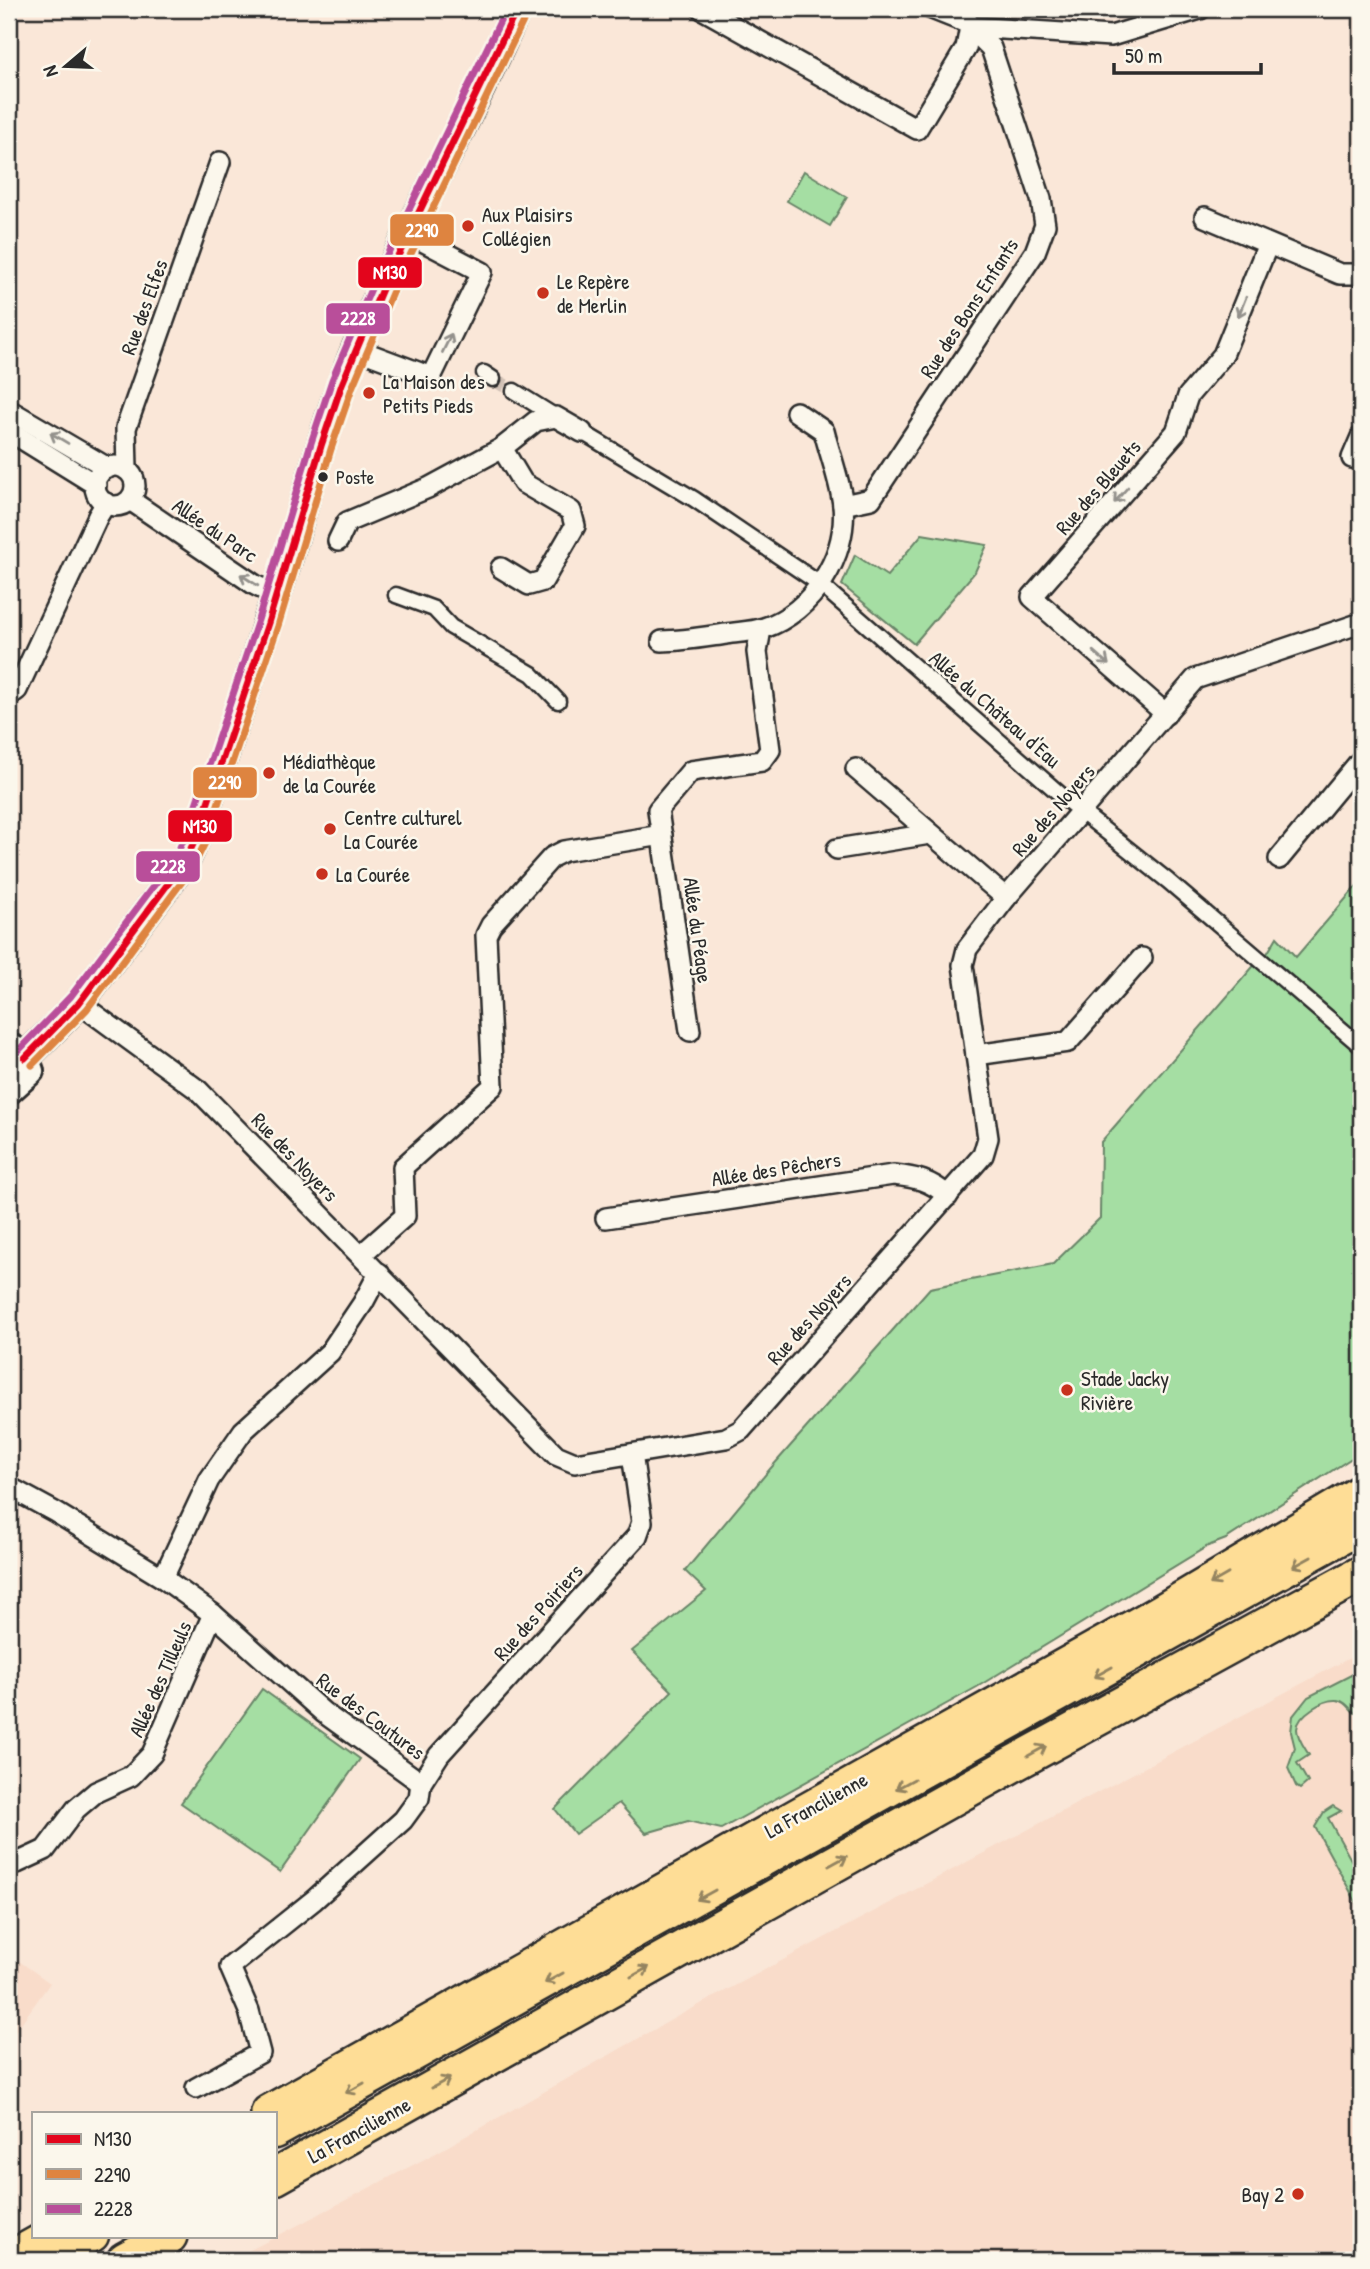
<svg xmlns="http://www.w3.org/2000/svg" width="1370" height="2269" font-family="'Patrick Hand',sans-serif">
<rect width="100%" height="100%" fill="#fae7d8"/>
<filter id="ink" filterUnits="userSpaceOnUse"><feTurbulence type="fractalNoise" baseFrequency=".0143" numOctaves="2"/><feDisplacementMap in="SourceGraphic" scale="14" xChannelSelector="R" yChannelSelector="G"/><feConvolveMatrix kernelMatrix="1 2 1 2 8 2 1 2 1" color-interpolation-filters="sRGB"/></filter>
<g filter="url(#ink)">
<g fill="#f9dcca">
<polygon points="1361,1652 1361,2260 231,2260 436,2153 680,2015"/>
<polygon points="9,1954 50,1983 9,2040"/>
</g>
<g fill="#a5dea3" stroke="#688467" stroke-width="2">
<polygon points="804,171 847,197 830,226 787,201"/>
<polygon points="922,534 987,545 975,572 914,644 842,585 855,555 887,576"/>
<polygon points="1361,881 1361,1452 1226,1539 1208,1546 977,1687 721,1829 688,1821 646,1833 619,1803 575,1834 555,1809 672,1691 632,1651 706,1591 685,1571 770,1469 930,1288 1053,1264 1100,1218 1101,1142 1258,961 1289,974 1264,959 1277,937 1296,957"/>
<path d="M1361,1670V1709L1355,1713C1349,1708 1346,1701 1337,1700C1324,1699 1298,1714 1297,1729C1297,1738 1305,1748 1309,1755L1297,1763L1308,1782L1300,1789L1296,1786L1288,1768L1295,1748L1291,1732L1293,1716L1308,1697Z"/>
<polygon points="262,1689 360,1759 280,1872 181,1803"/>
<polygon points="1333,1806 1341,1811 1328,1818 1361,1878 1361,1911 1315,1827 1324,1812"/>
</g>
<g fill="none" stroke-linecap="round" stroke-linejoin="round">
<polyline stroke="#d1c1b5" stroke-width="14" stroke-dasharray="14 7" stroke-linecap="butt" points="493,379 514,391"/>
<defs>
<g id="pedestrian">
<polyline points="925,9 970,27"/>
<polyline points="484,373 493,379"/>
<polyline points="514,391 556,417"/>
<polyline points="582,432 694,499 820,584 1069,802 1168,881 1361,1046"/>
<polyline points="396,595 434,609 451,627 532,674 558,701"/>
</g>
<g id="minor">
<polyline points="702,9 917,129 966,48 970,27"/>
<polyline points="970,27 1111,36 1200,9"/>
<polyline points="1205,217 1340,274 1361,274"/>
<polyline points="356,349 431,377 482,272 409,234"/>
<polyline points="9,410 108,468"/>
<polyline points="9,431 96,485"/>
<polyline points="1352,458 1361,437"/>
<circle cx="115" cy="486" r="20"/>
<polyline points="127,470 126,428 220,162"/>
<polyline points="130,500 255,585 275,595"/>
<polyline points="843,505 871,499 1035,252 1045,225 1041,199 991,48 970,27 962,9"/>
<polyline points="338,541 347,522 428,488 502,448 536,421 556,417 582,432"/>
<polyline points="501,568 529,585 543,581 575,526 571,511 523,483 502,448"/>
<path d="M662,641C683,641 705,637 726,634C738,632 752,632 764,628C812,612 848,556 843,505C840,481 830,455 824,431L796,412"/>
<polyline points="9,696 17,690 98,516 106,503"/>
<polyline points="1166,714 1032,597 1176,432 1188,396 1223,355 1268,244"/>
<polyline points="856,769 1006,898"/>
<polyline points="837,849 930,834"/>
<polyline points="1279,859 1361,760"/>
<polyline points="79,1003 198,1090 556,1455 575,1463 726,1438 741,1430 983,1155 988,1138 963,965 967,949 1006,898 1195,679 1361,623"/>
<polyline points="690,1031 658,810 691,771 762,761 770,750 757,652 761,629"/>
<polyline points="976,1055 1068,1042 1142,958"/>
<path d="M606,1218L893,1175C916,1177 931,1181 948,1196"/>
<polyline points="361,1255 405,1216 403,1167 493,1086 486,935 491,925 552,857 564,851 662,835"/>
<polyline points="9,1487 55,1512 163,1578 213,1614 324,1713 421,1783"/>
<polyline points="163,1578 209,1480 243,1431 330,1352 363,1303 379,1273"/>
<polyline points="17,1863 45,1850 76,1809 96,1792 131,1776 152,1754 213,1614"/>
<polyline points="196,2088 260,2053 249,2011 230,1967 314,1900 403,1820 419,1798 421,1783 439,1755 637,1536 642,1522 632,1454"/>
</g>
<g id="secondary">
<path d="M25,1058L79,1003L185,861L196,838C228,743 261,647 290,551C307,495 321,438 342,384C391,255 462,135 517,9"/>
<polyline points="9,1090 30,1071 25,1058 13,1049"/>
</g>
<g id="primary">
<polyline points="275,2133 1361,1528"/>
<polyline points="50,2260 93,2236"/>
</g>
<g id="motorway">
<polyline points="269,2113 1160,1613 1361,1493"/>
<polyline points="275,2177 1011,1765 1361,1574"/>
<polyline points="9,2260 52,2236"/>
<polyline points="125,2260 169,2236"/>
</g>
</defs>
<use href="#pedestrian" stroke="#2b2b2b" stroke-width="19"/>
<use href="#minor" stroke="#2b2b2b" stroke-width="24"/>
<use href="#secondary" stroke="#2b2b2b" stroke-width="32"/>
<use href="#primary" stroke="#2b2b2b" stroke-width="35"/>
<use href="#motorway" stroke="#2b2b2b" stroke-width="40"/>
<use href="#pedestrian" stroke="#fbf7ec" stroke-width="14"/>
<use href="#minor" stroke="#fbf7ec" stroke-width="19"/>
<use href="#secondary" stroke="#fbf7ec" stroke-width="26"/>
<use href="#primary" stroke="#fedd96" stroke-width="30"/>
<use href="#motorway" stroke="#fedd96" stroke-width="35"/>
<defs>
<polyline id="bus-1" points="25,1058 79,1003 185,861 196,838 268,623 321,446 342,384 382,289 517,9"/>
<polyline id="bus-2" points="32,1065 87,1009 193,867 205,843 278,626 331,449 352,388 392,293 527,13"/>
<polyline id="bus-3" points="18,1051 71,996 176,856 186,834 258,620 311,443 332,380 373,284 506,9"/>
</defs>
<use href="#bus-1" stroke="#fbf7ec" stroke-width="12"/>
<use href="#bus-2" stroke="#fbf7ec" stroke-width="12"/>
<use href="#bus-3" stroke="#fbf7ec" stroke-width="12"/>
<use href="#bus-1" stroke="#e3051c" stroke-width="7"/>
<use href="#bus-2" stroke="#de8440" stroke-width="7"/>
<use href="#bus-3" stroke="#b94e9a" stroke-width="7"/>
</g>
<defs><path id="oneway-shaft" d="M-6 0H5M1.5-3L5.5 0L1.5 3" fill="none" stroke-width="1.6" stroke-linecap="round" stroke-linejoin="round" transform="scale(1.75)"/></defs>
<g stroke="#93918c">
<use href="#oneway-shaft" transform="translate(1242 307) rotate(112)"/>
<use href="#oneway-shaft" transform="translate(447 343) rotate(-64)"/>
<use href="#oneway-shaft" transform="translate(59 438) rotate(-149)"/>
<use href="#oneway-shaft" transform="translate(1121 495) rotate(131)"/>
<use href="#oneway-shaft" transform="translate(249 580) rotate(-147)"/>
<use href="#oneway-shaft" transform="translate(1101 658) rotate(41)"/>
</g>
<g stroke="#948460">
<use href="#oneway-shaft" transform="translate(1302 1562) rotate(151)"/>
<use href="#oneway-shaft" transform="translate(1219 1579) rotate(150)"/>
<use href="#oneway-shaft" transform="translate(1103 1672) rotate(151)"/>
<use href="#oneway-shaft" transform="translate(1037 1751) rotate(-29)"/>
<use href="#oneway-shaft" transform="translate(905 1784) rotate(151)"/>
<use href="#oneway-shaft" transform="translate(838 1861) rotate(-29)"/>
<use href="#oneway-shaft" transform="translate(706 1895) rotate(151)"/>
<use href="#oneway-shaft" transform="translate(640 1972) rotate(-29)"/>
<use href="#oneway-shaft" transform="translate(554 1978) rotate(151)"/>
<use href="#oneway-shaft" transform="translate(441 2083) rotate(-29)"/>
<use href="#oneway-shaft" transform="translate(355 2088) rotate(151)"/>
</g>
</g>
<g fill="#c8321e" stroke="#fbf7ec" stroke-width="2.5">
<circle cx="468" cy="226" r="7"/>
<circle cx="543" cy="293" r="7"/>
<circle cx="369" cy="393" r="7"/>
<circle cx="269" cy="773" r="7"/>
<circle cx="330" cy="829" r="7"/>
<circle cx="322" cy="874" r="7"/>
<circle cx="1067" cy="1390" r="7"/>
<circle cx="1298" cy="2194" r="7"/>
</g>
<circle fill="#2b2b2b" stroke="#fbf7ec" stroke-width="2.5" cx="323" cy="477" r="6"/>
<g text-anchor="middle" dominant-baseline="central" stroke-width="5" stroke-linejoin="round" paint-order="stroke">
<g font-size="19" fill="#2b2b2b" stroke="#fbf7ec" text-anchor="start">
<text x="336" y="477">Poste</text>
</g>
<g font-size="21" fill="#2b2b2b" stroke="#fbf7ec" text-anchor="start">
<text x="482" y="214">Aux Plaisirs<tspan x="482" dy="24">Collégien</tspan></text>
<text x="557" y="281">Le Repère<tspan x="557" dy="24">de Merlin</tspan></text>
<text x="383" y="381">La Maison des<tspan x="383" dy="24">Petits Pieds</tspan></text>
<text x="283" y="761">Médiathèque<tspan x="283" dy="24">de la Courée</tspan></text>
<text x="344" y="817">Centre culturel<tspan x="344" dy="24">La Courée</tspan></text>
<text x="336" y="874">La Courée</text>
<text x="1081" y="1378">Stade Jacky<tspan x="1081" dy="24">Rivière</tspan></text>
<text x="1284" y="2194" text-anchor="end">Bay 2</text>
</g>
<g font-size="21" fill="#2b2b2b" stroke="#fbf7ec">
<text transform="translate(144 307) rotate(-70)">Rue des Elfes</text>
<text transform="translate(969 308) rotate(-57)">Rue des Bons Enfants</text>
<text transform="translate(1098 487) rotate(-49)">Rue des Bleuets</text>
<text transform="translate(215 530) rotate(34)">Allée du Parc</text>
<text transform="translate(995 709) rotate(41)">Allée du Château d'Eau</text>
<text transform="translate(1053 810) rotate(-49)">Rue des Noyers</text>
<text transform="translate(698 930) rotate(82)">Allée du Péage</text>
<text transform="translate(295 1157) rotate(46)">Rue des Noyers</text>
<text transform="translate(776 1169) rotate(-9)">Allée des Pêchers</text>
<text transform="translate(809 1319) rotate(-48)">Rue des Noyers</text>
<text transform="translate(538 1612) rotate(-48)">Rue des Poiriers</text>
<text transform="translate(160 1679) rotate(-66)">Allée des Tilleuls</text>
<text transform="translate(371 1716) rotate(37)">Rue des Coutures</text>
<text transform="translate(816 1805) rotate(-29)">La Francilienne</text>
<text transform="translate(359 2130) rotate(-29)">La Francilienne</text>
</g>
</g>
<g stroke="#fbf7ec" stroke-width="2.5">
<rect x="389" y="213" width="66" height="34" rx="7" fill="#de8440"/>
<rect x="357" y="256" width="66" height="33" rx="7" fill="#e3051c"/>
<rect x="325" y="302" width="66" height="33" rx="7" fill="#b94e9a"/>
<rect x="192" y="766" width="66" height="33" rx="7" fill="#de8440"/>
<rect x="167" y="809" width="66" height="34" rx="7" fill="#e3051c"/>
<rect x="135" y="850" width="66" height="33" rx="7" fill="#b94e9a"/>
</g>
<g font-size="19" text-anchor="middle" font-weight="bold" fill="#fff">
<text x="422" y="237">2290</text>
<text x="390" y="279">N130</text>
<text x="358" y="325">2228</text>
<text x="225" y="789">2290</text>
<text x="200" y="833">N130</text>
<text x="168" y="873">2228</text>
</g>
<rect width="1370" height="2269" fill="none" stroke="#fbf7ec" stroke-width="35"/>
<rect x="18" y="18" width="1335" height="2234" fill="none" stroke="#2b2b2b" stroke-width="2.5" filter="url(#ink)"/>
<rect x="32" y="2112" width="245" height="126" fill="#fbf7ec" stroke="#a8a59f" stroke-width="2"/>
<rect x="46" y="2134" width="35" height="10" fill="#e3051c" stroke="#a8a59f" stroke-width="2"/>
<text x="94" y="2146" font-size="21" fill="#2b2b2b">N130</text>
<rect x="46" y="2169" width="35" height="10" fill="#de8440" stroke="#a8a59f" stroke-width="2"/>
<text x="94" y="2182" font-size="21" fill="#2b2b2b">2290</text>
<rect x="46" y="2204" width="35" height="10" fill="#b94e9a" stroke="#a8a59f" stroke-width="2"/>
<text x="94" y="2216" font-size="21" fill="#2b2b2b">2228</text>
<g transform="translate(66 66) rotate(251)" stroke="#fbf7ec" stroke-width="5" paint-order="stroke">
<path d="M0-5L12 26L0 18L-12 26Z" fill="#2b2b2b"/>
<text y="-10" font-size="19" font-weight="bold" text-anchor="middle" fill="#2b2b2b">N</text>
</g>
<path d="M1114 63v10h147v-10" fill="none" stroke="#2b2b2b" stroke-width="3.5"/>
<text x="1125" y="63" font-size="21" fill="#2b2b2b" stroke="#fbf7ec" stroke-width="5" paint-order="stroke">50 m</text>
</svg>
